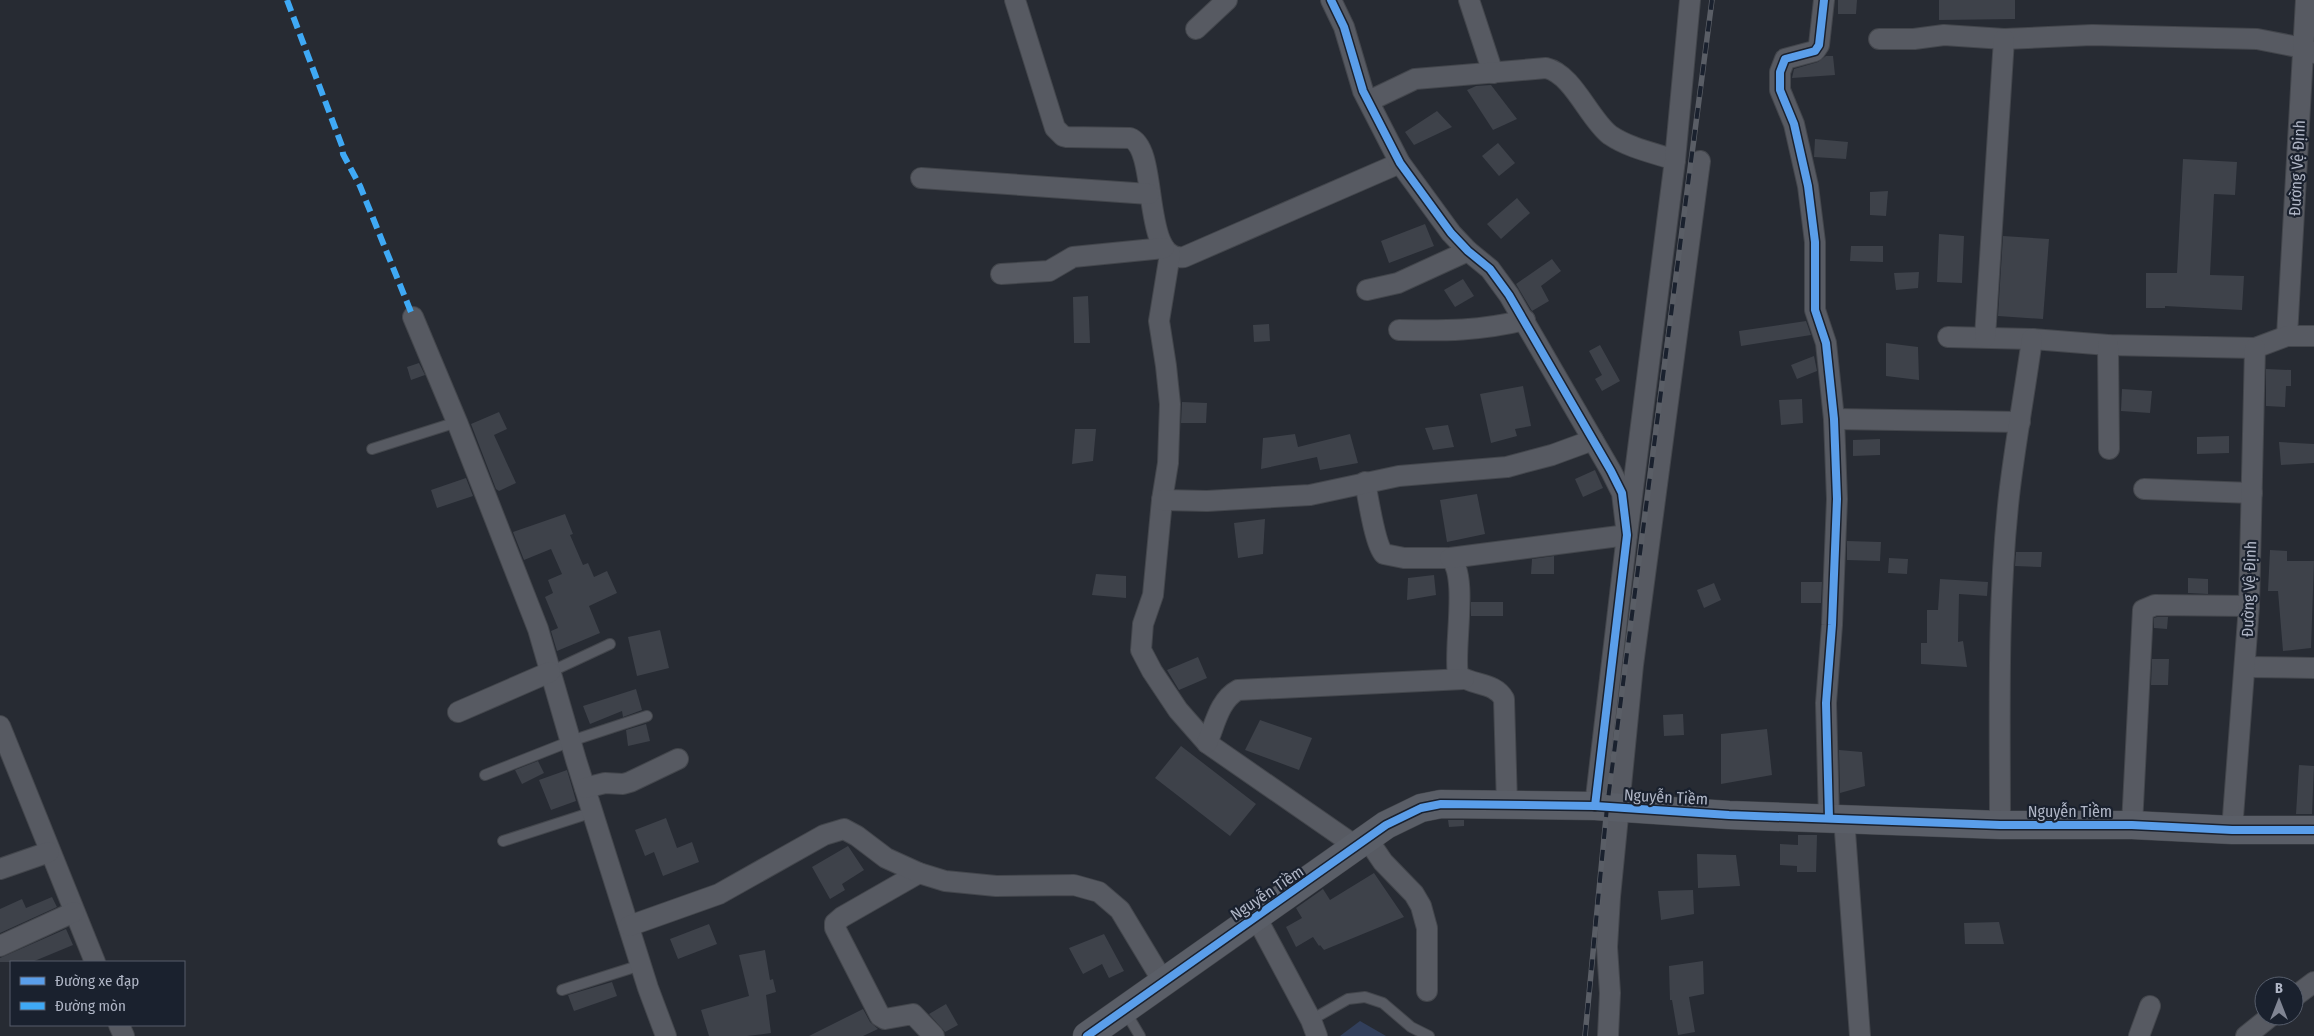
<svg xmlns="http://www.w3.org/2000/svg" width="2314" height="1036" font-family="'Fira Sans Condensed',sans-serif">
<rect width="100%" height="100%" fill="#272b33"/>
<polygon fill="#323f5b" points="1360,1021 1386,1036 1340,1036"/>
<g fill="#3e424a">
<polygon points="1838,0 1857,0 1856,14 1838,14"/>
<polygon points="1939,0 2015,0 2015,19 1939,20"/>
<polygon points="1826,56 1833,56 1835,75 1792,78 1794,69 1818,62"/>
<polygon points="1491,85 1517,119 1493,130 1467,90 1476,86"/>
<polygon points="1437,111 1452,127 1414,145 1405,132"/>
<polygon points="1815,139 1848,142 1846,159 1814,157"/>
<polygon points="1498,143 1515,163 1499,176 1482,156"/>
<polygon points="2183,159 2237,162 2235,195 2214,194 2210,275 2244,276 2242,310 2165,306 2165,308 2146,308 2146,273 2177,273"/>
<polygon points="1888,191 1886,216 1870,215 1870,192"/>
<polygon points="1517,198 1530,213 1501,239 1487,224"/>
<polygon points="1425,224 1434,246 1389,263 1381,241"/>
<polygon points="1939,234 1964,236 1962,283 1937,282"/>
<polygon points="2003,236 2049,239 2043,319 1998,316"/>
<polygon points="1851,246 1883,246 1883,262 1850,261"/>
<polygon points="1552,259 1561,271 1541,286 1549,301 1532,311 1516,284"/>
<polygon points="1919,272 1918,288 1896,290 1894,273"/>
<polygon points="1463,279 1474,296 1455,307 1444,290"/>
<polygon points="1088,296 1090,343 1074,343 1073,297"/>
<polygon points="1806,321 1811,335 1741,346 1739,331"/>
<polygon points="1269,324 1270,341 1254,342 1253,325"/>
<polygon points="1886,343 1918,347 1919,380 1886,376"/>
<polygon points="1600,345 1620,381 1602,391 1595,379 1602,375 1589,351"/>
<polygon points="1814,356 1817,371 1797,379 1791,365"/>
<polygon points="419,363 425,375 411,380 407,367"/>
<polygon points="2266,369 2291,370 2291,386 2286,386 2285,407 2266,406"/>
<polygon points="1523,386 1531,426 1515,429 1517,436 1491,443 1480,394"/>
<polygon points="2122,389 2152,391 2150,413 2121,411"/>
<polygon points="1802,399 1803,423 1781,425 1779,400"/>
<polygon points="1182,402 1207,403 1206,423 1181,423"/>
<polygon points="499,412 507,429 494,435 516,483 499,491 496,489 471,424"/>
<polygon points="1448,425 1454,447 1433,450 1425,428"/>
<polygon points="1075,429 1096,429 1093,461 1072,464"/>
<polygon points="1295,434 1298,447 1350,434 1358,463 1320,470 1317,457 1261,469 1263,438"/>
<polygon points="2229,436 2229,453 2197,454 2197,437"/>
<polygon points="1880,439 1880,455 1853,456 1853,440"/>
<polygon points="2279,442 2314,444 2314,463 2281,465"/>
<polygon points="1595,470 1603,488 1583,497 1575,479"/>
<polygon points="466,478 473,496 437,508 431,490"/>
<polygon points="1477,494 1485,534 1447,542 1440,500"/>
<polygon points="565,514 573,534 570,535 583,565 588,563 594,577 607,571 617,593 589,606 600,633 557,651 551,631 558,628 545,597 553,593 548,580 562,574 551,549 524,560 513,532"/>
<polygon points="1265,519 1263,554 1238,558 1234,523"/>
<polygon points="1847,541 1881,542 1880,561 1847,560"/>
<polygon points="2270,550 2287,551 2287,561 2314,561 2311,648 2283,651 2278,591 2268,591"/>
<polygon points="2016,552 2042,552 2041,567 2015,566"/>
<polygon points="1554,556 1554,574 1531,574 1532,559"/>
<polygon points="1889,558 1908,559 1907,574 1888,573"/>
<polygon points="1096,574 1126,576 1126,598 1092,595"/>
<polygon points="1434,575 1436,595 1407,600 1408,578"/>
<polygon points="2188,578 2208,579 2208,594 2188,593"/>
<polygon points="1940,579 1988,582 1987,596 1959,594 1958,642 1963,641 1967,667 1921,664 1921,643 1927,643 1927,610 1938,610"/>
<polygon points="1801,582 1822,582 1821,603 1801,603"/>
<polygon points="1714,583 1721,600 1704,608 1697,590"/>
<rect x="1471" y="602" width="32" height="14"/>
<polygon points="2157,617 2168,617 2167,629 2154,628 2154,618"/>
<polygon points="660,630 669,668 637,676 628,637"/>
<polygon points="1198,657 1207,678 1179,690 1167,670"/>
<polygon points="2152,659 2169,659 2168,685 2151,685"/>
<polygon points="636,689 642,710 623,717 622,711 590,724 583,706"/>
<polygon points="1683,714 1684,735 1664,736 1663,715"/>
<polygon points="1260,720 1312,738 1299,770 1245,750"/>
<polygon points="646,724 650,741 628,746 626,730"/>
<polygon points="1767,729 1772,775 1721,784 1721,734"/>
<polygon points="1181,746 1256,804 1230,836 1155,778"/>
<polygon points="1839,750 1862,752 1865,786 1840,793"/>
<polygon points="538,761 544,773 522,784 515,770"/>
<polygon points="2299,765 2314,766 2312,814 2296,814"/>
<polygon points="567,770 576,801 551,810 539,780"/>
<polygon points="666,818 677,848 692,842 699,862 663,876 654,852 645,856 635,830"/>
<polygon points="1448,820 1464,820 1464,826 1449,827"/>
<polygon points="1798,835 1817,835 1816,872 1797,872 1797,866 1780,865 1780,844 1798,845"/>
<polygon points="848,846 864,870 842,884 845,890 830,899 812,867"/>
<polygon points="1697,854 1736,855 1740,886 1698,888"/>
<polygon points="1374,873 1404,917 1324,950 1320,945 1319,946 1313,937 1296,947 1286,927 1302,918 1296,908 1323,889 1330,900"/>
<polygon points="1693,890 1694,914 1661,920 1658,891"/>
<polygon points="52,897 57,907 0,933 0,909 22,899 26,908"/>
<polygon points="1999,922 2004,944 1965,944 1964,923"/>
<polygon points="709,924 717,944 678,959 670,939"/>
<polygon points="66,929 73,945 32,962 0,962 0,958"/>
<polygon points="1104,934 1124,971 1109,978 1102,964 1083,974 1069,948"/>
<polygon points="765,950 770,980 773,979 776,992 766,995 771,1033 747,1036 709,1036 701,1010 749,996 739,955"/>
<polygon points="1703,961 1704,994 1689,997 1695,1032 1678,1035 1672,1000 1670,1000 1669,966"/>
<polygon points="612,982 617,996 574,1011 568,995"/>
<polygon points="946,1004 958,1025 945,1032 929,1014"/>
<polygon points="863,1009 870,1022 878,1029 863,1036 809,1036"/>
</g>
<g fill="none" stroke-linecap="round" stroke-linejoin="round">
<defs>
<g id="lane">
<polyline points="372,449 457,422"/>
<polyline points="550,672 610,644"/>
<polyline points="485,775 571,741 647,716"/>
<polyline points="503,841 593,812"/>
<polyline points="562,990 641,965"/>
<polyline points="1125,1011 1140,1036"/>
<polyline points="1311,1020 1348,999 1365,997 1383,1003 1411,1027 1429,1036"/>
</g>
<g id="street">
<path d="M1015,0L1055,128L1063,136L1067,137L1130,138C1160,149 1140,263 1184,257L1400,163"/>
<polyline points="1331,0 1344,27 1363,91 1400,163 1451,233 1468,251 1490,269 1509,295 1611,471 1622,493 1627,535 1595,806"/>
<polyline points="1469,0 1493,73"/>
<polyline points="1824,0 1819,45 1815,51 1785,59 1780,72 1780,90 1794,124 1808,186 1815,242 1815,310 1826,343 1834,419 1837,499 1832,625 1826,703 1829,818"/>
<polyline points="1196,29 1227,0"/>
<polyline points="1879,39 1914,39 1944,35 2004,39 2092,35 2257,39 2303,48 2314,53"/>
<path d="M1369,101L1415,79L1546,68C1573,74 1589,119 1610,135C1629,148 1654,153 1675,160"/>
<polyline points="921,178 1149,194"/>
<polyline points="1170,254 1159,321 1166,366 1170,404 1168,463 1162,500 1153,595 1143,624 1141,650 1152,671 1178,710 1207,743 1357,847"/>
<polyline points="1001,274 1049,271 1073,257 1164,248"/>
<polyline points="1367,290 1398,283 1468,251"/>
<polyline points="413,317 457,422 538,629 576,760 648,988 666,1036"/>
<path d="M1399,330C1445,331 1480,331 1525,320"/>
<polyline points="2287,336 2306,0"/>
<polyline points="1948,337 2032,339 2108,345 2255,348 2287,336 2314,336"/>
<polyline points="1985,337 2004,39"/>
<polyline points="2108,345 2109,449"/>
<polyline points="1834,419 2020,422"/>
<path d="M1365,482C1368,497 1375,545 1384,554L1404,558H1450C1469,575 1453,649 1458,675C1473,686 1495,682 1504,699L1507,805"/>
<polyline points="2144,489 2252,493"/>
<polyline points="1162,500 1207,501 1310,495 1399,476 1507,467 1552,455 1593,440"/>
<polyline points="1450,558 1627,535 1675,160 1690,0"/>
<polyline points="2246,667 2314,668"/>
<polyline points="458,712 550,672"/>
<polyline points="0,726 95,962"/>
<path d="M1207,743C1215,725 1219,700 1238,690L1464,679"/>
<polyline points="585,788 605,783 623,784 630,782 678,759"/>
<polyline points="1844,818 1860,1036"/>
<path d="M2000,825C2000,716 1997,605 2009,496C2015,443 2025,391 2032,339"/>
<polyline points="2132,825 2143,610 2155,605 2249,606"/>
<polyline points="2232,830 2249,606 2255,348"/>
<polyline points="1368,840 1383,862 1414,894 1421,906 1427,928 1427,991"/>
<polyline points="0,869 49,852"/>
<polyline points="919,873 842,917 835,923 835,928 880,1016 885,1019 913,1014 934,1036"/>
<polyline points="1256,917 1311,1020 1317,1036"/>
<polyline points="629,926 719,894 824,835 844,829 857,836 886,858 919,873 945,881 996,886 1074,885 1099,892 1120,910 1164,983"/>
<polyline points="0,946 74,912"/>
<polyline points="2294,997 2314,982"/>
<polyline points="119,1025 124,1036"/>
<polyline points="1608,1036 1610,993 1607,947 1610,897 1633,665 1700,161"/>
<polyline points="2139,1036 2150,1006"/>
<polyline points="2246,1036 2271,1016"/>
</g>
<polyline id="secondary" points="1087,1036 1386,825 1421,808 1441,804 1595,806 1729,815 2000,825 2132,825 2232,830 2314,830"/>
</defs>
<use href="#lane" stroke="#43464c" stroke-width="12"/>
<use href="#street" stroke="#43464c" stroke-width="22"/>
<use href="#secondary" stroke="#43464c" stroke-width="29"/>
<use href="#lane" stroke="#575a62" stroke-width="10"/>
<use href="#street" stroke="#575a62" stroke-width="20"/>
<use href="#secondary" stroke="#5a5e67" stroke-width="28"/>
<defs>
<polyline id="rail" points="1585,1036 1607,807 1712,0"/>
</defs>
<use href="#rail" stroke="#5a5e66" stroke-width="5.5"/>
<use href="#rail" stroke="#1a212e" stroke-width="4" stroke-dasharray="11" stroke-linecap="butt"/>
<polyline stroke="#3fa9f5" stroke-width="6" stroke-dasharray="12 6" stroke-linecap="butt" points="287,0 342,146 343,154 360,186 413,317"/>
<defs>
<g id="cycleway">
<polyline points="1331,0 1344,27 1363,91 1400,163 1451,233 1468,251 1490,269 1509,295 1611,471 1622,493 1627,535 1595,806"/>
<polyline points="1824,0 1819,45 1815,51 1785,59 1780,72 1780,90 1794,124 1808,186 1815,242 1815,310 1826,343 1834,419 1837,499 1832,625 1826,703 1829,818"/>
<polyline points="1087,1036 1386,825 1421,808 1441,804 1595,806 1729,815 2000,825 2132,825 2232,830 2314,830"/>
</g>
</defs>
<use href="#cycleway" stroke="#1a212e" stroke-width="11"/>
<use href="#cycleway" stroke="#5a9eea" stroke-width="8"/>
</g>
<g text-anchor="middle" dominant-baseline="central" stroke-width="4.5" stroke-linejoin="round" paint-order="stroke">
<g font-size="16" fill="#b0b6c6" stroke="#1a212e">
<text transform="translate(2297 168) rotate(-87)">Đường Vệ Định</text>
<text transform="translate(2249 589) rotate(-88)">Đường Vệ Định</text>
<text transform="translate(1666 797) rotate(3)">Nguyễn Tiềm</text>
<text x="2070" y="811">Nguyễn Tiềm</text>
<text transform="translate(1267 893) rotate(-34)">Nguyễn Tiềm</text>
</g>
</g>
<rect x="10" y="961" width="175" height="65" fill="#1a212e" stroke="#565d6b"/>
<rect x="20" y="977" width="25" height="8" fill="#5a9eea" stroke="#565d6b"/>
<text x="55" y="986" font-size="15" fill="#b0b6c6">Đường xe đạp</text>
<rect x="20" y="1002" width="25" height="8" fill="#3fa9f5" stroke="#565d6b"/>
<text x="55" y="1011" font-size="15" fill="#b0b6c6">Đường mòn</text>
<g transform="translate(2279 1001)"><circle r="24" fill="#1a212e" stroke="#565d6b"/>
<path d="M0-4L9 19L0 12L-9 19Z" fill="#808593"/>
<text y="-8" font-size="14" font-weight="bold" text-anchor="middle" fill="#b0b6c6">B</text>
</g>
</svg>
